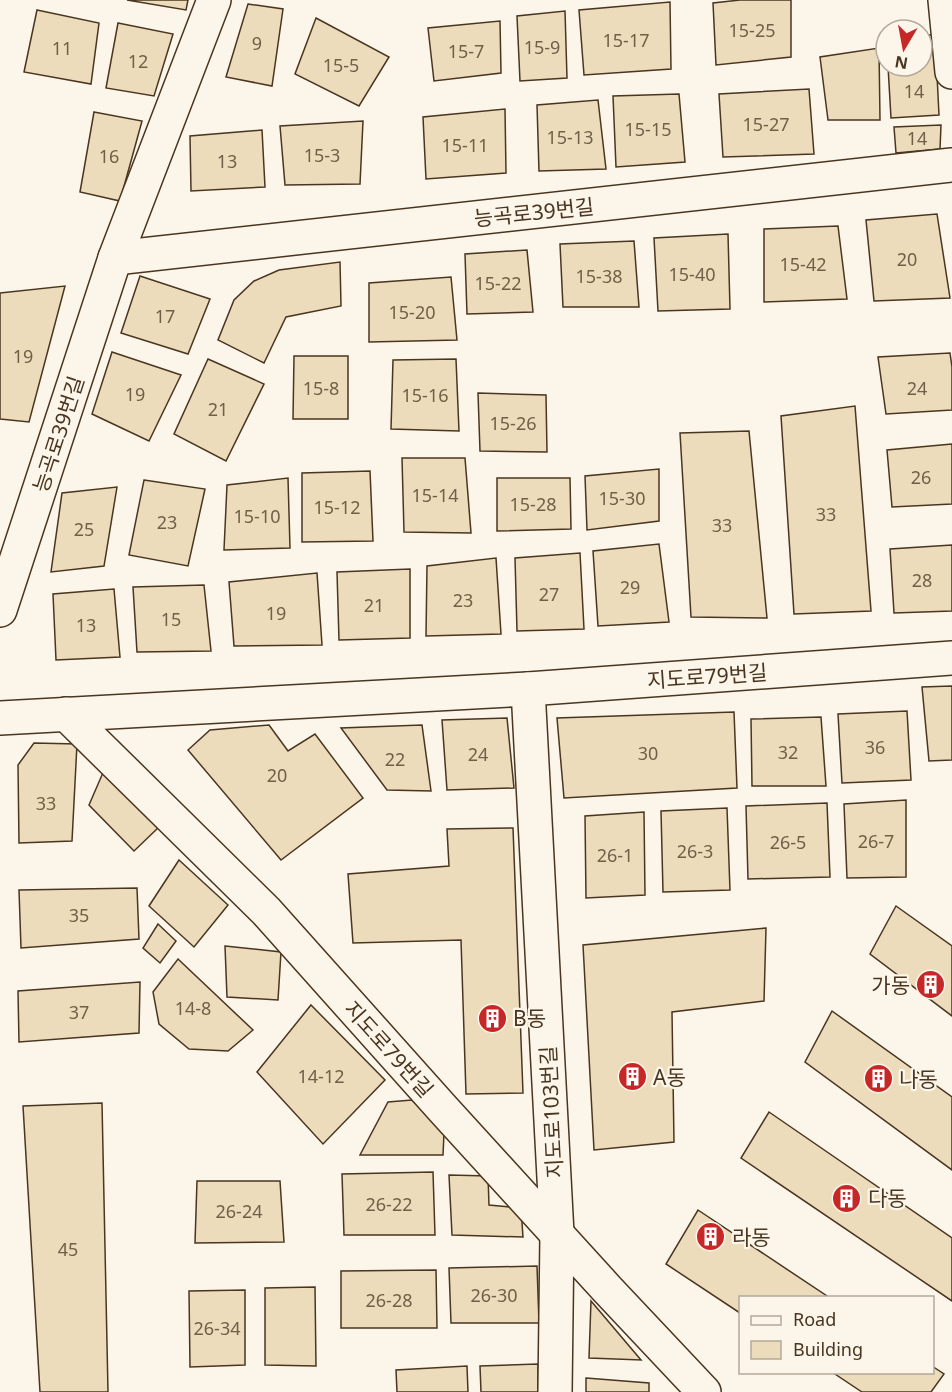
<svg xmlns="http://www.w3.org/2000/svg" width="952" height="1392" font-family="'Noto Sans','Noto Sans KR',sans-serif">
<rect width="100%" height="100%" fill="#fbf6e9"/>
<g fill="#ecdcbc" stroke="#4a3520" stroke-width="1.5">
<polygon points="127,0 188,0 186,10"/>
<polygon points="740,0 791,0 791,57 716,65 713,3"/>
<polygon points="670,2 671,69 584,75 579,10"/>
<polygon points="248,4 283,9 272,86 226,77"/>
<polygon points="37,10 99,23 91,84 24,72"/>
<polygon points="565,11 567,78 520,81 517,16"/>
<polygon points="316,18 389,57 359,106 295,74"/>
<polygon points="500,21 501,73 434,81 428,28"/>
<polygon points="118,23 173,34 154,96 106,88"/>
<polygon points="922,35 935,35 939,115 891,118 888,66 922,66"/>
<polygon points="879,48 880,120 828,120 820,57"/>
<polygon points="809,89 814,154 723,157 719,94"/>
<polygon points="679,94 685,162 616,167 613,96"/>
<polygon points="598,100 606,169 539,171 537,105"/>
<polygon points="505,109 506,173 426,179 423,117"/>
<polygon points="94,112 142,121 120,201 80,192"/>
<polygon points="363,121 360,184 285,185 280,126"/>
<polygon points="941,125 940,149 896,153 894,127"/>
<polygon points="262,130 265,187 191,191 190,136"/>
<polygon points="937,214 950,298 874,301 866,220"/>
<polygon points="838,226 847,299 764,302 764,229"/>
<polygon points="728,234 730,309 658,311 654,238"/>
<polygon points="634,241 639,307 563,307 560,244"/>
<polygon points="527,250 533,312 467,314 465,254"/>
<polygon points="340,262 341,306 286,317 264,363 218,340 234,300 254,281 279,270"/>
<polygon points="140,276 210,299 188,354 121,333"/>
<polygon points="451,277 457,340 369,342 369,283"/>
<polygon points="65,286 29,422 0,419 0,293"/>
<polygon points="112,352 181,375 149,441 92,414"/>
<polygon points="950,353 952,367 952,410 886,414 878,357"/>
<polygon points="294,356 348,356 348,419 293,419"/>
<polygon points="208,359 264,384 226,461 174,434"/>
<polygon points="456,359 459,431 391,429 393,360"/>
<polygon points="478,393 546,395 547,452 480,451"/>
<polygon points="855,406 871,611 794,614 781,416"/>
<polygon points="749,431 767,618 691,617 680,433"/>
<polygon points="952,444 952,504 892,507 887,450"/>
<polygon points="402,458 465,458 471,533 404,532"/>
<polygon points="659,469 659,521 587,530 585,476"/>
<polygon points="370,471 373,541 302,542 302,473"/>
<polygon points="288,478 290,548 224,550 227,485"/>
<polygon points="497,478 570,478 571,529 497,531"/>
<polygon points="144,480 205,489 188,566 129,555"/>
<polygon points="117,487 104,566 51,572 62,493"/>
<polygon points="659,544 669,622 598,626 593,551"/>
<polygon points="952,545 952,611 894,613 890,549"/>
<polygon points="580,553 584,629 517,631 515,558"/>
<polygon points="496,558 501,634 426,636 427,566"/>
<polygon points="410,569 410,638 339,640 337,572"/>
<polygon points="317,573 322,645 234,646 229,582"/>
<polygon points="204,585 211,651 137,652 133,587"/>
<polygon points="114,589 120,657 56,660 53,594"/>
<polygon points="952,686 952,760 929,761 922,687"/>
<polygon points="907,711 911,780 842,783 838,714"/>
<polygon points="734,712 737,788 564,798 557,718"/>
<polygon points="821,717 826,786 752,786 751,719"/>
<polygon points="507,718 514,788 447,790 442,720"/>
<polygon points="269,725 288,751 315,734 363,798 281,860 188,750 210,730"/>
<polygon points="422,725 431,791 387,790 341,728"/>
<polygon points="34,743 77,744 72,841 19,843 18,765"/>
<polygon points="105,768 159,827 134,851 89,805"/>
<polygon points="906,800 906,877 847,878 844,804"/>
<polygon points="827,803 830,877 748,879 746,806"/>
<polygon points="727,808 730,890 663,892 661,811"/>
<polygon points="644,812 645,895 586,898 585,816"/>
<polygon points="513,828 523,1093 466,1094 461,940 353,943 348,874 449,866 447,829"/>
<polygon points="179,860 228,905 194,947 149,906"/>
<polygon points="137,888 139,939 21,948 19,890"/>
<polygon points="896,906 952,946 952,1016 870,954"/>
<polygon points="158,924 176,941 160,963 143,948"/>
<polygon points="766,928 764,1001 672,1012 674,1142 594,1150 583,945"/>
<polygon points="225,946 281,952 278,1000 227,997"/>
<polygon points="178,959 253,1030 228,1051 189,1049 159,1024 153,992"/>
<polygon points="140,982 139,1033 19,1042 18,991"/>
<polygon points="311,1005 385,1080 323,1144 257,1072"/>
<polygon points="832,1011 952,1097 952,1170 805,1062"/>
<polygon points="412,1100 444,1133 443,1155 360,1155 388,1102"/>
<polygon points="102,1103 108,1392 40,1392 23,1106"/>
<polygon points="769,1112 952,1238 952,1301 741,1158"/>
<polygon points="433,1172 435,1235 344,1235 342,1174"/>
<polygon points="449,1175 488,1176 489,1205 521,1208 523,1237 452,1235"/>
<polygon points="197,1181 280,1181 284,1242 195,1243"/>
<polygon points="698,1210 830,1298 740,1298 740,1313 666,1264"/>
<polygon points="537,1266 539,1323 451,1323 449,1268"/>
<polygon points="436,1270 437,1328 341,1328 341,1271"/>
<polygon points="315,1287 316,1366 265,1365 265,1288"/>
<polygon points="245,1290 245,1365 190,1367 189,1291"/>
<polygon points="591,1301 641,1360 589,1358"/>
<polygon points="538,1364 538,1392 481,1392 480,1366"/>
<polygon points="467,1366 468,1392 397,1392 396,1370"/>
<polygon points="932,1366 944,1374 931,1392 862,1392 832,1372 932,1372"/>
<polygon points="586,1378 649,1383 649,1392 586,1392"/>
</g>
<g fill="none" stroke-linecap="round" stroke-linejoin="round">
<defs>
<g id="street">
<polyline points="945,0 952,72"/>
<polyline points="115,258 952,165"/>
<polyline points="0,610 115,258 214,0"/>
<polyline points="528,689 557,1234 555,1392"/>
<polyline points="66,714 266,911 443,1109 607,1289 704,1392"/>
<polyline points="0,718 528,689 952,658"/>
</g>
</defs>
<use href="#street" stroke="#4a3520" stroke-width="36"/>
<use href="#street" stroke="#fbf6e9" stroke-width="33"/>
</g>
<defs>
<symbol id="building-disc" viewBox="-11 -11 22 22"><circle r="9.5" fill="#c62828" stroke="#fbf6e9"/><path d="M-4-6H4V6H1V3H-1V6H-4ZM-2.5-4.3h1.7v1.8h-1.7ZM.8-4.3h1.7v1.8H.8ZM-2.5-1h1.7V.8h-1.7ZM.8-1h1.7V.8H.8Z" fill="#fff"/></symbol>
</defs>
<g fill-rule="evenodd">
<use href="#building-disc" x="914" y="968" width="33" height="33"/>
<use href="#building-disc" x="476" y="1002" width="33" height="33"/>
<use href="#building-disc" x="616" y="1060" width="33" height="33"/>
<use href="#building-disc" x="862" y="1062" width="33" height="33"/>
<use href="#building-disc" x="830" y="1182" width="33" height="33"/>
<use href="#building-disc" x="694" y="1220" width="33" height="33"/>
</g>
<g text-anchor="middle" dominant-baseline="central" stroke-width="4.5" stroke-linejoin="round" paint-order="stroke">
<g font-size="18" fill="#725f47">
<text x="752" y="30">15-25</text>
<text x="626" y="40">15-17</text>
<text x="257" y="43">9</text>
<text x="542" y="47">15-9</text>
<text x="62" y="48">11</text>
<text x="466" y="51">15-7</text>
<text x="138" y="61">12</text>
<text x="341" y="65">15-5</text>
<text x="914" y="91">14</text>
<text x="766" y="124">15-27</text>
<text x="648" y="129">15-15</text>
<text x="570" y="137">15-13</text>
<text x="917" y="138">14</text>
<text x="465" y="145">15-11</text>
<text x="322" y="155">15-3</text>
<text x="109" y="156">16</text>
<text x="227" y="161">13</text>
<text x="907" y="259">20</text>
<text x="803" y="264">15-42</text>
<text x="692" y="274">15-40</text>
<text x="599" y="276">15-38</text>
<text x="498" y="283">15-22</text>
<text x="412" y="312">15-20</text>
<text x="165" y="316">17</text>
<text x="23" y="356">19</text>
<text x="321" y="388">15-8</text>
<text x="917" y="388">24</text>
<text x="135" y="394">19</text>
<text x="425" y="395">15-16</text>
<text x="218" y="409">21</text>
<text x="513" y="423">15-26</text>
<text x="921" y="477">26</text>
<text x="435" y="495">15-14</text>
<text x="622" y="498">15-30</text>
<text x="533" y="504">15-28</text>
<text x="337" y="507">15-12</text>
<text x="826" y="514">33</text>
<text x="257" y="516">15-10</text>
<text x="167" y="522">23</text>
<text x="722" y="525">33</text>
<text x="84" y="529">25</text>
<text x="922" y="580">28</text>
<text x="630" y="587">29</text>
<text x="549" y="594">27</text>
<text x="463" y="600">23</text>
<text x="374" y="605">21</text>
<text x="276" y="613">19</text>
<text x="171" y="619">15</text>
<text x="86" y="625">13</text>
<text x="875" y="747">36</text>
<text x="788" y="752">32</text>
<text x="648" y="753">30</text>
<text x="478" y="754">24</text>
<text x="395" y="759">22</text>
<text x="277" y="775">20</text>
<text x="46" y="803">33</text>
<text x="876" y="841">26-7</text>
<text x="788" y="842">26-5</text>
<text x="695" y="851">26-3</text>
<text x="615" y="855">26-1</text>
<text x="79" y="915">35</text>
<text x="193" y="1008">14-8</text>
<text x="79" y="1012">37</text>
<text x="321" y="1076">14-12</text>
<text x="389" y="1204">26-22</text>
<text x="239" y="1211">26-24</text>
<text x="68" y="1249">45</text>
<text x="494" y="1295">26-30</text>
<text x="389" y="1300">26-28</text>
<text x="217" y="1328">26-34</text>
</g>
<g font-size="21" fill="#4a3520" stroke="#fbf6e9">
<text transform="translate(534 212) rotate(-6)">능곡로39번길</text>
<text transform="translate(58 434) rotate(-72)">능곡로39번길</text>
<text transform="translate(707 676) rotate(-4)">지도로79번길</text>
<text transform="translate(389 1049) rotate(48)">지도로79번길</text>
<text transform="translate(551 1112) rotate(-93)">지도로103번길</text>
</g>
<g font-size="21" fill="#4a3520" stroke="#fbf6e9" text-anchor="start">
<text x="910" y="985" text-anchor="end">가동</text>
<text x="513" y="1018">B동</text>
<text x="653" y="1077">A동</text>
<text x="899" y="1079">나동</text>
<text x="868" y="1198">다동</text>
<text x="732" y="1237">라동</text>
</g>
</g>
<rect x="739" y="1296" width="195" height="78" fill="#fbf6e9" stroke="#b4a999" stroke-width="1.5"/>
<rect x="751" y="1316" width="30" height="9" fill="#fbf6e9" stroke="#b4a999" stroke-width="1.5"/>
<text x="793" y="1326" font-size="18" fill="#4a3520">Road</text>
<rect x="751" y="1341" width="30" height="18" fill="#ecdcbc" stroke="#b4a999" stroke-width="1.5"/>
<text x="793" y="1356" font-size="18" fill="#4a3520">Building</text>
<g transform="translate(904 48) rotate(190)"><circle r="28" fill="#fbf6e9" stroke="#b4a999" stroke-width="1.5"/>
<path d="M0-4.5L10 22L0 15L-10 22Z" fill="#c62828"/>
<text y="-9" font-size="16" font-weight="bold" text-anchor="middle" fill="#4a3520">N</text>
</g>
</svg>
